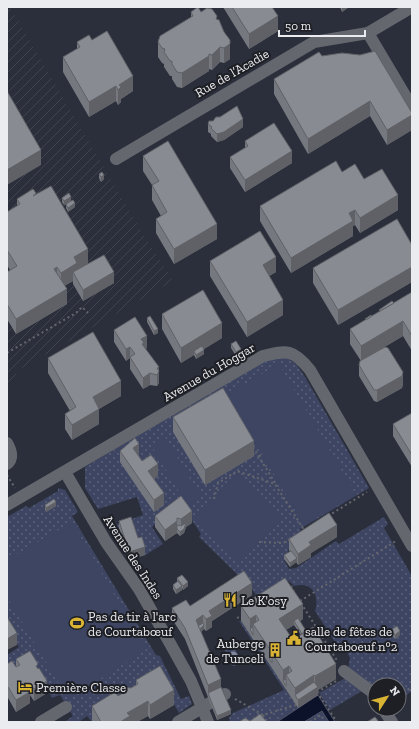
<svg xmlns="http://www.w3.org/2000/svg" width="419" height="729" font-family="'Zilla Slab',serif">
<defs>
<pattern id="industrial-furrows" width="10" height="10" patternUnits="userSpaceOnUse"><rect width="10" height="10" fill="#2b2f3b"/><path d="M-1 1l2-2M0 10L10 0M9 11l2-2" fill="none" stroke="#40434e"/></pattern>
<pattern id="grass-dots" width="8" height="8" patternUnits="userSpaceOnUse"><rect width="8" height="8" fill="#3d4562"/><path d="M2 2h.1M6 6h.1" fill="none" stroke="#596079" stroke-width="1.8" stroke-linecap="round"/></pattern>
<pattern id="park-crowns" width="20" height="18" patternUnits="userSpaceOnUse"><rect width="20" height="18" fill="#3d4562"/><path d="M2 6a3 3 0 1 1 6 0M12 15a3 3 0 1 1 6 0" fill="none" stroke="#596079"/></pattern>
</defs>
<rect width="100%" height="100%" fill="#26282e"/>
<path fill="#2b2f3b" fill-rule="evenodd" d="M7,7H412V722H7ZM375,685H399V709H375Z"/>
<polygon fill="url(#industrial-furrows)" points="7,7 10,7 140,229 173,281 15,372 18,378 7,385"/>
<g fill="url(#grass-dots)">
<path d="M285,356L297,365L305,377L369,488L300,529L304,535L301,541L288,550L289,555L284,560L289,569L296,568L336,541L339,544L384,517L388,524L384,528L412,576V691L399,700V685H375V687L348,670L350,658L345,648L335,642L315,611C320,595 312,581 294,586L289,581L258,598L247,581H244L199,537L201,534L182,505L165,516L152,527L163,544L145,555L139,544L132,524L118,528L117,524L143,515L137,497L98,509L85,488V467L260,361Z"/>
<polygon points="58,488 65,490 78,512 72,516 156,655 160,656 181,699 189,696 192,704 179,713 160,680 91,721 87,716 79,722 64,722 73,716 60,695 52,698 43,682 7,675 7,655 19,647 7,627 7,517 26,506 29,508 58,491"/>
<polygon points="239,621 241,621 298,708 277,722 230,722 229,718 233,713 284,690"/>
<polygon points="229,646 234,646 240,660 239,664 234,666 231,665 225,650"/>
<polygon points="347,677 362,691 330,710 319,693"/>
</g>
<polygon fill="url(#park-crowns)" points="322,710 329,722 304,722"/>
<g fill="#3d4562">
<polygon points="279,364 356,495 304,525 227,394"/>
<polygon points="165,437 201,497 187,505 151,445"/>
<polygon points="237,475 282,518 240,563 195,520"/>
<polygon points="72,522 146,650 68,699 7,597 7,560"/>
</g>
<polygon fill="#0d122b" stroke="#505366" points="318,695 335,722 329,722 322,711 304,722 277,722"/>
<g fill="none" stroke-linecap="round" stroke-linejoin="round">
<g stroke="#66676d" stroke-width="2" stroke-dasharray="2 3" stroke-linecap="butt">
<polyline points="7,353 76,313 82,307 88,313"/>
<polyline points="253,447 275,483"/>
<polyline points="259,456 262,455"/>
<polyline points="7,475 15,488"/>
<polyline points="214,499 218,483 237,471 275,484 304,530"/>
<polyline points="328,516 367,492"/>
<polyline points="259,542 283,543 290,539"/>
<polyline points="288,586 290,584 294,591"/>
<polyline points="300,601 396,541"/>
<polyline points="301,603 338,662"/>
<polyline points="237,618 244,614"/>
<polyline points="317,692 338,680"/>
<polyline points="317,692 337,722"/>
<polyline points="399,695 412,687"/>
<polyline points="235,699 263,715 296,705"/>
<polyline points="263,715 267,722"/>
<polyline points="310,722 321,715 325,722"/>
</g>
<g stroke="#64676e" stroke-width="12">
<polyline points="368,33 412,107"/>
<polyline points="116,159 314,42 368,33 412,7"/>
<path d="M7,443C11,450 14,458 7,464"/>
<polyline points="65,472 106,542 139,589 171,645 191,681 208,722"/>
<path d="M7,505L263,356C287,350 293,349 310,370L412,546"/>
<polyline points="344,671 372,692 375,697"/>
<polyline points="383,709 392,722"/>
<polyline points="41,722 66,707"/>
<polyline points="178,722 225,694"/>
</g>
</g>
<circle fill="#81889e" cx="233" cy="656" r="4.5"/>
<g fill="#75787e" fill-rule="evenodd">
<polygon points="223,7 272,7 278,31 249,49"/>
<polygon points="340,7 349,7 342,12"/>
<polygon points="191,12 201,12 217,20 230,59 224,63 220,62 212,70 209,69 209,71 182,88 177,87 172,79 172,76 170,76 164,67 164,64 162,63 158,57 158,42 191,17"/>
<polygon points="92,40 133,91 121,99 121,102 118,105 116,101 89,117 63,72 63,57 77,49 77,42"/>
<polygon points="322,56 412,113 412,130 387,145 370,116 308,154 274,94 274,79"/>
<polygon points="208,124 243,127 224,140 217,142 211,136 211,134 208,132"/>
<polygon points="245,141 292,163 245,192 230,168 230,157 245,148"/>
<polygon points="143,156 217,239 174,264 156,233 156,219 161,216 152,200 152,185 143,171"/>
<polygon points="342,172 364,179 398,210 360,233 355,225 353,226 353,236 291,273 260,221 260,206"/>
<polygon points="99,174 104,179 101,182 99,178"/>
<polygon points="36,194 88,264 114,283 83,301 73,284 73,281 64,286 67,304 16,334 7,319 7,272 10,270 7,265 7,212 17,206 17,199"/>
<polygon points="62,198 71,201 75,207 68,212 66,208 66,204 64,205 62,202"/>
<polygon points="412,245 412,282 338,325 313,283 313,268"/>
<polygon points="210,261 276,272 269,276 283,315 247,337 210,276"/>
<polygon points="412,292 412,351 403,336 361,361 350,344 350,329 365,320 365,319 372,316 379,312 379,310 394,303"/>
<polygon points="162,314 222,338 204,349 204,354 196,359 194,355 181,363 162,329"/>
<polygon points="147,318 158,333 154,335 147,322"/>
<polygon points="114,330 147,348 145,349 159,367 159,383 157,386 150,385 143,389 130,369 130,358 126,361 114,342"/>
<polygon points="231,344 241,353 236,356 231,348"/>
<polygon points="48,358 121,396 99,409 99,424 72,440 65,429 65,414 70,411 48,373"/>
<polygon points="359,365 403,384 402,388 377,402 374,401 359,376"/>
<polygon points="412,413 412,467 393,436 393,424"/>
<polygon points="173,417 254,456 205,485 173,432"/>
<polygon points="120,451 139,456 142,461 158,476 154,479 164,505 154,512 120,462"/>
<polygon points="181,496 192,523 186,527 184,533 180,536 177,533 165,541 155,527 155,516"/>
<polygon points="45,505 56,506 46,512 45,509"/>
<polygon points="119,521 138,538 145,555 129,560 119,529"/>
<polygon points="337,537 311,553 311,557 298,565 296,562 290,567 284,559 284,555 290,552 289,550 289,539"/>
<polygon points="177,578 188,586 183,590 182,588 182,590 176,594 173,589 173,585 177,582"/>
<polygon points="252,595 212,621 212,627 206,631 204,629 201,632 231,714 217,720 185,639 172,619 172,608 190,606"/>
<path d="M241,606L303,619L300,621L336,679L318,690V695L298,708L241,621ZM294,625L301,635L293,640L286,630Z"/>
<polygon points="391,630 400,635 395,639 391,634"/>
<polygon points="16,659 38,669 47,693 34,701 30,695 30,703 16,712 8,698 7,664 16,667"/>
<polygon points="136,680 174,705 150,719 148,716 137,722 92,722 92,706 118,696 131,688 136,685"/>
</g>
<g fill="#5f6166">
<polygon points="342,7 349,7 342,12"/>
<polygon points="278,16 278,31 249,49 249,34"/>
<polygon points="230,40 230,59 224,63 224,48"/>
<polygon points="220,47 220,62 212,70 212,55"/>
<polygon points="209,54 209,71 182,88 182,73"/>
<polygon points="133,76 133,91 121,99 121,102 118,105 118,90 119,85"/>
<polygon points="116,86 116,101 89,117 89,102"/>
<polygon points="370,101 370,116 308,154 308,139"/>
<polygon points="412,115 412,130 387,145 387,130"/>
<polygon points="243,119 243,127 224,140 217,142 217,134"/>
<polygon points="41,150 41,165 7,185 7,170"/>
<polygon points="292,151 292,163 245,192 245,180"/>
<polygon points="104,175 104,179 101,182 101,177"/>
<polygon points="398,195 398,210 360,233 360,218"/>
<polygon points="71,197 71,201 64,205 64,201"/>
<polygon points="75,203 75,207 68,212 68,208"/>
<polygon points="355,210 355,225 353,226 353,236 291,273 291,258 349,213"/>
<polygon points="217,224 217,239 174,264 174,249"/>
<polygon points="88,249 88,264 73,272 73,281 61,288 61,273 74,257"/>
<polygon points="276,257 276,272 263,280 263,265"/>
<polygon points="57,267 57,282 54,269"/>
<polygon points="412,267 412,282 338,325 338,310"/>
<polygon points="114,272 114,283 83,301 83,290"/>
<polygon points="67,289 67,304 16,334 16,319"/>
<polygon points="283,300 283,315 247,337 247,322"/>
<polygon points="403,321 403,336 361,361 361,346"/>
<polygon points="222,323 222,338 196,354 194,351 194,355 181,363 181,348"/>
<polygon points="158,329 158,333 154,335 154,331"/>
<polygon points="147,336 147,348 144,350 141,339"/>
<polygon points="130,347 130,358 130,357 130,358 126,361 126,349"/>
<polygon points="241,349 241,353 236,356 236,352"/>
<polygon points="204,350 204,354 196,359 196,355"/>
<polygon points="159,367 159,383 157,386 157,368"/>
<polygon points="403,372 403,384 402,388 377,402 377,390"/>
<polygon points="150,373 150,385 143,389 143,378"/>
<polygon points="121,381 121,396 93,412 93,397"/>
<polygon points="99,409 99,424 72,440 72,425"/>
<polygon points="254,441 254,456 205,485 205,470"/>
<polygon points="139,444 139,456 133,460 133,448"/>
<polygon points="158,464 158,476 148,483 148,471"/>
<polygon points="164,493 164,505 154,512 154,500"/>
<polygon points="56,502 56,506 46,512 46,508"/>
<polygon points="192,511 192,523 186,527 184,533 180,536 180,532 181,530 181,519"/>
<polygon points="177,518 177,533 165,541 165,530"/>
<polygon points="337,525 337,537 311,553 311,557 298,565 298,554 309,542"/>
<polygon points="145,547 145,555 129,560 129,552"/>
<polygon points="297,558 297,562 290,567 290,563"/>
<polygon points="188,582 188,586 183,590 183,586"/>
<polygon points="252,583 252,595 212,621 212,627 206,631 206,619 209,611"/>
<polygon points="182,586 182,590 176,594 176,590"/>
<polygon points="303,604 303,619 296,624 294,621 294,625 279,634 279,619"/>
<polygon points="203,615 203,626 204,625 204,629 197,634 196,620"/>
<polygon points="256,615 256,628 253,624 253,631 250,629 250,619"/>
<polygon points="400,631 400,635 395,639 395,635"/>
<polygon points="17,633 17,645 7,650 7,639"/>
<polygon points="275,644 275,657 272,653 272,660 269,658 269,648"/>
<polygon points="336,664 336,679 318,690 318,695 298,708 298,700 295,695 295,688 314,675 314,689 315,688 315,676"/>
<polygon points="289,666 289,679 286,675 286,683 283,681 283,670"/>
<polygon points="221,679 221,691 208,693 208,685"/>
<polygon points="47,681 47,693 34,701 34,689"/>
<polygon points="30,684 30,703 16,712 16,700 26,686"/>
<polygon points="8,687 8,698 7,699 7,688"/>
<polygon points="174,690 174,705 150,719 150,705"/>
<polygon points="148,701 148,716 137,722 120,722 127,713"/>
<polygon points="231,710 231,714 217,720 217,716"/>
</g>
<g fill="#888b92" stroke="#5f6166">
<polygon points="198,7 201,12 207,8 212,9 217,16 216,19 219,20 224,32 230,40 230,44 224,48 220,47 212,55 209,54 209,56 182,73 177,72 172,64 172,61 170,61 164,52 165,49 162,48 158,42 160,36 193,16 191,12"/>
<polygon points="232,7 272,7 278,16 249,34"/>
<polygon points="107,31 133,76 119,85 121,87 118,90 116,86 89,102 63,57 80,47 77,42 89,35 92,40"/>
<polygon points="375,51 412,113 412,115 387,130 370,101 308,139 274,79 319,52 322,56 342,53 360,55"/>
<polygon points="7,91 41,150 7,170"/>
<polygon points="237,106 243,119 224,132 217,134 211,128 212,127 208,124 209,121 213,121 216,117 220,117"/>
<polygon points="274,123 292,151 245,180 230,157 248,146 245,141"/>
<polygon points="168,141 217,224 174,249 156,219 167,212 152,185 159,181 143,156"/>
<polygon points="336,161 342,172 355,164 364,179 382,169 398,195 360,218 355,210 349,213 353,221 291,258 260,206"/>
<polygon points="102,172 104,175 101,177 99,174"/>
<polygon points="51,186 88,249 74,257 77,263 61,273 57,267 54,269 67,289 16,319 7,304 7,272 17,266 7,250 7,212 20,204 17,199 33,189 36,193 33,196"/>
<polygon points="69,193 71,197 64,201 62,198"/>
<polygon points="73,200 75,203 68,208 66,204"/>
<polygon points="397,219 412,245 412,267 338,310 313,268"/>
<polygon points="260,231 276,257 263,265 283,300 247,322 210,261"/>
<polygon points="104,255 114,272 83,290 73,272"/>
<polygon points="203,290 222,323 181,348 162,314"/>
<polygon points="412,292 412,336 403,321 361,346 350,329"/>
<polygon points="392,301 394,303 380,311 379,310"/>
<polygon points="371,315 372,316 366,320 365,319"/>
<polygon points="150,316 158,329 154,331 147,318"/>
<polygon points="135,317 147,336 141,339 144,343 142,344 159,367 157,368 159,371 157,375 150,373 143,378 130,357 135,354 130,347 126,349 114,330"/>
<polygon points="93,332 121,381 93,397 99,409 72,425 65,414 76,407 48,358"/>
<polygon points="236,341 241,349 236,352 231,344"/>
<polygon points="202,346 204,350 196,355 194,351"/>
<polygon points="385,347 388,348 403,372 402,376 377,390 374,390 359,365 360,361"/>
<polygon points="223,388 254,441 205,470 173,417"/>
<polygon points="412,413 412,455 393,424"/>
<polygon points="135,438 139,444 133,448 142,461 151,455 158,464 148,471 164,493 154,500 120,451"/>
<polygon points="181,496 192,511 181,519 177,518 177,521 165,530 155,516"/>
<polygon points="54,499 56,502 46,508 45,505"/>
<polygon points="329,513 337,525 309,542 311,545 298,554 289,539"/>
<polygon points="131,517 138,538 142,537 145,547 129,552 119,521"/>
<polygon points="186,523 184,529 180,532 177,529 177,525 181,526"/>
<polygon points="291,551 297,558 290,563 284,555"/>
<polygon points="244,571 252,583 209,611 212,616 206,619 203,615 196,620 221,679 208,685 185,628 172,608 186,600 190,606"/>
<polygon points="182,575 188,582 183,586 177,578"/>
<polygon points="285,578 303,604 279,619 293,640 313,627 336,664 315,676 314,675 295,688 286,675 292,671 289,666 283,670 272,653 278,648 275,644 269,648 253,624 259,620 256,615 250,619 241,606"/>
<polygon points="178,581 182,586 176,590 173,585"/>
<polygon points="7,617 17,633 7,639"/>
<polygon points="298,618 306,631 302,634 294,621"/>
<polygon points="203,623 204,625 200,629 198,626"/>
<polygon points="397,626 400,631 395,635 391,630"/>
<polygon points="253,627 253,635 250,629"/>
<polygon points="30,651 38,664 36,666 38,669 39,668 47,681 34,689 30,684 26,686 30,692 16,700 8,687 7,688 7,664 12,661 16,667 20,665 16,659"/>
<polygon points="272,656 272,663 269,658"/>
<polygon points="160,666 174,690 150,705 148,701 127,713 130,716 120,722 101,722 92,706 115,692 118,696 125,692 125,687 131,688 138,684 136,680"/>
<polygon points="286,679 286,686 283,681"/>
<polygon points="314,682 318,687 298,700 295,695"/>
<polygon points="221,687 231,710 217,716 208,693"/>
<polygon points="260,714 267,722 239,722 245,718 250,721"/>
<polygon points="375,717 379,722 367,722"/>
</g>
<defs>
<symbol id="restaurant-bare" viewBox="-9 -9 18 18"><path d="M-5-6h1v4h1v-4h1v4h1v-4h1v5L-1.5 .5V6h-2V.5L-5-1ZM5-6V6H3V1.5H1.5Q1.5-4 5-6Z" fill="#d9b334" stroke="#1d1f24" stroke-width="2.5" paint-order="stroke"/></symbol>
<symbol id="stadium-bare" viewBox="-9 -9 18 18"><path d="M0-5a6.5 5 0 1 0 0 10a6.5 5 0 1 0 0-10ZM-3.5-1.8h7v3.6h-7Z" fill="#d9b334" stroke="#1d1f24" stroke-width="2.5" paint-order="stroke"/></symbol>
<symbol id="civic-bare" viewBox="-9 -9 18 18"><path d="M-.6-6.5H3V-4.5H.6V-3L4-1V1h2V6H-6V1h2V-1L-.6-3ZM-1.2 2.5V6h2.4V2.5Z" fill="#d9b334" stroke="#1d1f24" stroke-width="2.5" paint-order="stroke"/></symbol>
<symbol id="building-bare" viewBox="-9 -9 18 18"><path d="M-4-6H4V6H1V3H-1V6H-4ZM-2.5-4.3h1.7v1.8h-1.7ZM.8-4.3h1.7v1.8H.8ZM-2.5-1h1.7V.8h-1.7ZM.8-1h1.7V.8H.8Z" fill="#d9b334" stroke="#1d1f24" stroke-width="2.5" paint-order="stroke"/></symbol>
<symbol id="hotel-bare" viewBox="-9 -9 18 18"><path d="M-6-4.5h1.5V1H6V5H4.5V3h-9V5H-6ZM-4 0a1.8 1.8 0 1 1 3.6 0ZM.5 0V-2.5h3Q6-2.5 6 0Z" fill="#d9b334" stroke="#1d1f24" stroke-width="2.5" paint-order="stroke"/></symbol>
</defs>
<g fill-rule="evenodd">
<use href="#restaurant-bare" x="220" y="590" width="20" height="20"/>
<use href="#stadium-bare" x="67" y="613" width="20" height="20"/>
<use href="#civic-bare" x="284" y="628" width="20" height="20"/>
<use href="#building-bare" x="265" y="640" width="20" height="20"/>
<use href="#hotel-bare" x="15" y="677" width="20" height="20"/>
</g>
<g text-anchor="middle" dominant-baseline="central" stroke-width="4" stroke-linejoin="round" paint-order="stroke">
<g font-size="13" fill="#ebecf0" stroke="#1d1f24">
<text transform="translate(232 73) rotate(-30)">Rue de l’Acadie</text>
<text transform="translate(209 372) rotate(-30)">Avenue du Hoggar</text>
<text transform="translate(133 557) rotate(57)">Avenue des Indes</text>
</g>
<g font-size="13" fill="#ebecf0" stroke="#1d1f24" text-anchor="start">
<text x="241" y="600">Le K'osy</text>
<text x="88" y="616">Pas de tir à l'arc<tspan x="88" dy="15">de Courtabœuf</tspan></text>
<text x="305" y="631">salle de fêtes de<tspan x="305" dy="15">Courtaboeuf n°2</tspan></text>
<text x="264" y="643" text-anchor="end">Auberge<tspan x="264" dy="15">de Tunceli</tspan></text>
<text x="36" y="687">Première Classe</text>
</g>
</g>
<rect width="419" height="729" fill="none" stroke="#ebecf0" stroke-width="16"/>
<g transform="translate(387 697) rotate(54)"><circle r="19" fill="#1d1f24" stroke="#6f7176"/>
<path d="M0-3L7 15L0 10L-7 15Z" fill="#d9b334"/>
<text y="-6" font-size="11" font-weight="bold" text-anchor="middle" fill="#ebecf0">N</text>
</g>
<path d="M279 30v6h86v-6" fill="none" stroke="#ebecf0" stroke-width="2"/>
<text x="285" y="30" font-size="12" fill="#ebecf0" stroke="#1d1f24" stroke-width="3" paint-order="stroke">50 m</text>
</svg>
